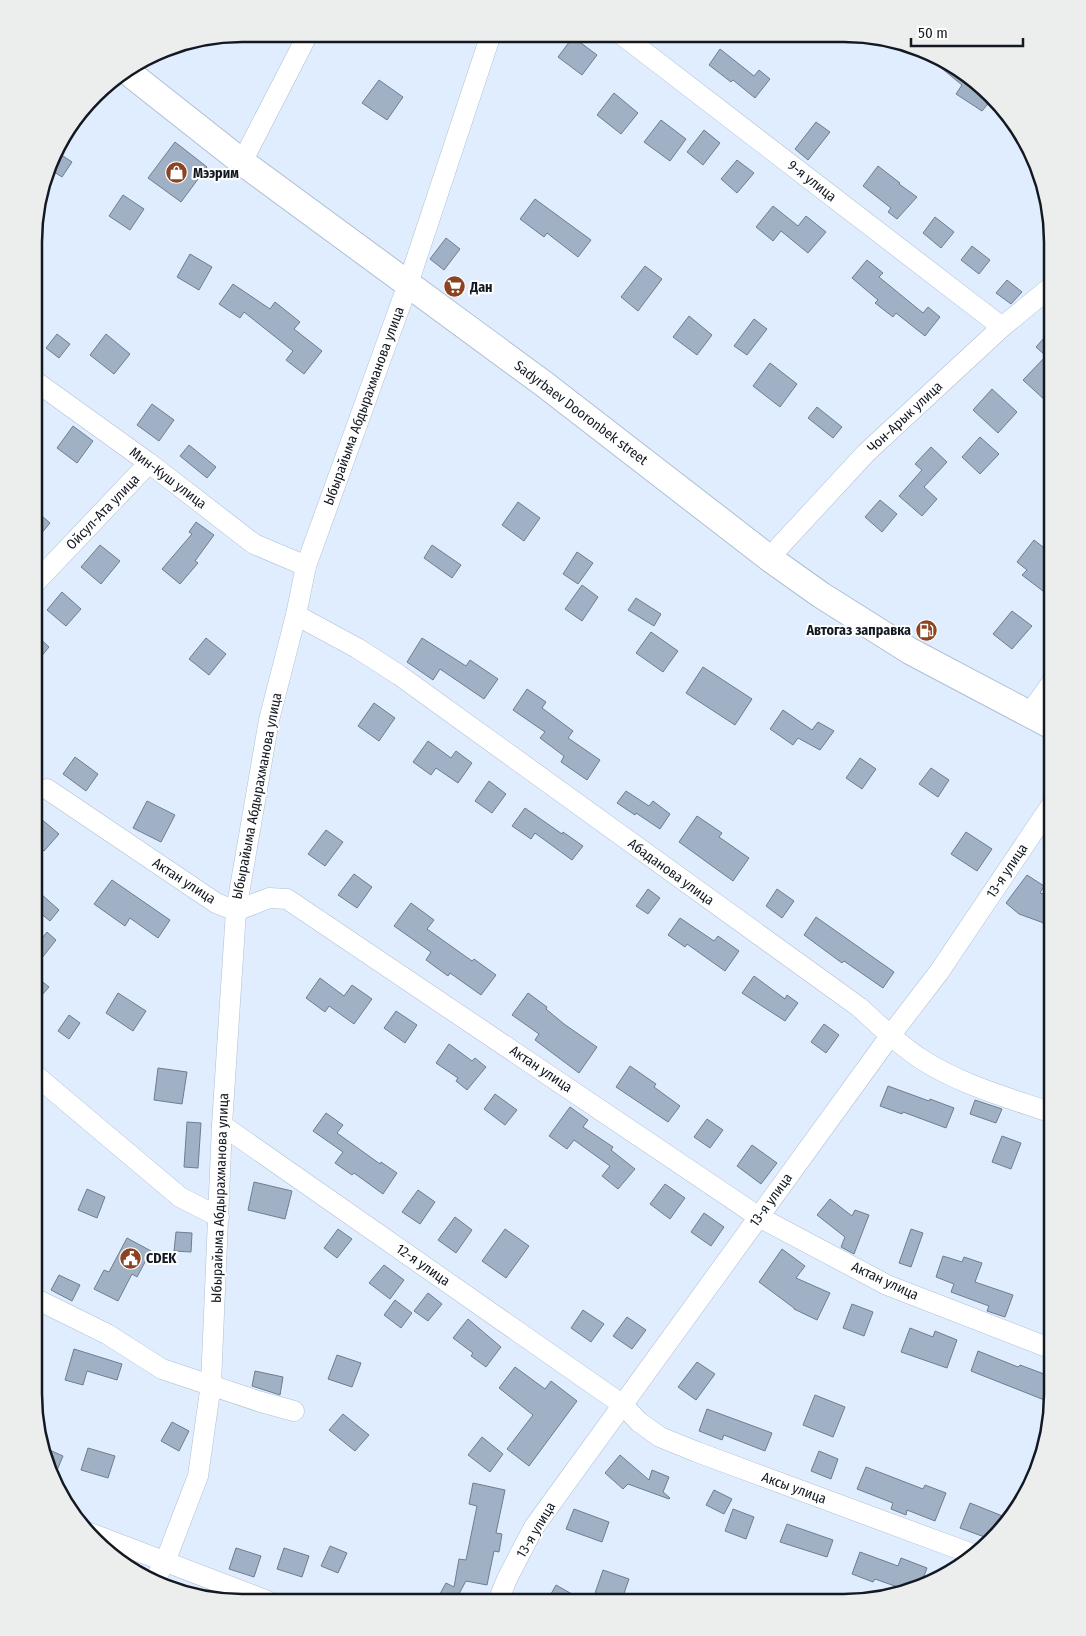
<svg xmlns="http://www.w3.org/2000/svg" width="1086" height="1636" font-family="'Fira Sans Condensed',sans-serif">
<rect width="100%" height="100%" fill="#dfedff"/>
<g fill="#a0b1c5" stroke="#6e7d91">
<polygon points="573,37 597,55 582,75 558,57"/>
<polygon points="720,49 754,76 759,70 770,79 755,98 733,80 731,82 709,65"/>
<polygon points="944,62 970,77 992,99 982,111 956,94 962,85 940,67"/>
<polygon points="379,80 403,97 387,120 362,103"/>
<polygon points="614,93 638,113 621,134 597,115"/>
<polygon points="661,120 686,139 670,161 644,142"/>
<polygon points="816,122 830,132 808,160 795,149"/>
<polygon points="704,130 720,143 703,165 687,152"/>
<polygon points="175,142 207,167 181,202 148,178"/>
<polygon points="57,152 72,162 62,177 51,170"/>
<polygon points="737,160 754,173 737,193 721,179"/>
<polygon points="878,166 900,183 899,184 917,197 897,219 888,212 891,208 863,186"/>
<polygon points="123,195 144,209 130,230 109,216"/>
<polygon points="535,199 591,240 578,257 547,233 544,237 520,219"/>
<polygon points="773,206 798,226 806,216 826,232 808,253 781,231 773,241 756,227"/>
<polygon points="935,217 954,232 941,248 923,233"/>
<polygon points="446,238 460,249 444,270 430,259"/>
<polygon points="972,246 990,260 979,274 961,260"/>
<polygon points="190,254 212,267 199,290 177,277"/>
<polygon points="867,260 883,273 879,277 923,313 928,307 940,317 925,336 896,313 893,317 875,303 878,300 852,278"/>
<polygon points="645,266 662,279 638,311 621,297"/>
<polygon points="1007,280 1022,292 1011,304 996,293"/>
<polygon points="233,284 270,309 275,302 300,322 294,329 322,351 304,374 286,360 293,351 244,312 240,318 219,304"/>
<polygon points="689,316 712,335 697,355 673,337"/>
<polygon points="754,319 767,329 747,355 734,346"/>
<polygon points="1052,329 1052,395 1046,401 1023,380 1046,356 1036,347"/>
<polygon points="57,334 70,344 59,358 46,348"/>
<polygon points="106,334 130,354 114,374 90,355"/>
<polygon points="770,363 797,384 780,407 753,386"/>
<polygon points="992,389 1017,412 998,433 973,410"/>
<polygon points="152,404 174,420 159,441 137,425"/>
<polygon points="817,407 842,427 833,438 808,418"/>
<polygon points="73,426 93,441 77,463 57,448"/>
<polygon points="980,437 999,454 980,474 962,457"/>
<polygon points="189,445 216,467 207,478 180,456"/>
<polygon points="931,447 947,462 924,487 937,499 922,516 899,496 922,470 915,464"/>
<polygon points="880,500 897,514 882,532 865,517"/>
<polygon points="518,502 540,518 524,541 502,525"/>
<polygon points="35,510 50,523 35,541"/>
<polygon points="196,522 214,535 195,561 198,563 180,584 162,569 192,534 189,532"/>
<polygon points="1034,540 1052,554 1052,589 1047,585 1043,591 1022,575 1027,570 1017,562"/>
<polygon points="100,545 120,561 101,584 81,567"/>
<polygon points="432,545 461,565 452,578 424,558"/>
<polygon points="577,552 593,563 578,584 563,574"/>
<polygon points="582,585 598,597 582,621 565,609"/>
<polygon points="62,592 81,609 66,626 47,610"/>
<polygon points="636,598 661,614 654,626 628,610"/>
<polygon points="1012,611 1032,626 1012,649 993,634"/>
<polygon points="651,632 678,651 663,672 636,653"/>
<polygon points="35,634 49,647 35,664"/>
<polygon points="206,638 226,654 209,675 189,659"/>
<polygon points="422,638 466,666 470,660 498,679 484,699 440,669 433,680 407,662"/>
<polygon points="703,667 752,699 735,725 686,693"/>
<polygon points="527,689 546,702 542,708 573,731 568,738 600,760 587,780 561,762 564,756 540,738 545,732 513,710"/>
<polygon points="374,703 395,718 379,741 358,726"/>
<polygon points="783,710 812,730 818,722 834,731 820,750 798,738 793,745 770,729"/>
<polygon points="428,741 451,758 456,751 472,763 458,783 436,768 431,775 413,762"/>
<polygon points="75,757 98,774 86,791 63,774"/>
<polygon points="860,758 876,769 862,789 846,778"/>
<polygon points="931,768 949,780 938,797 919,784"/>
<polygon points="489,781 506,794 492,813 475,801"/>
<polygon points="626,791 649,806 653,801 670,814 660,829 636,813 635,815 617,803"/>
<polygon points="147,801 175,815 161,842 133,828"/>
<polygon points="525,808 562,834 563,832 583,846 572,860 535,833 531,839 512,826"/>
<polygon points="697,816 722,833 719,837 749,858 733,881 679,842"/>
<polygon points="40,818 59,834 44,851 35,844 35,825"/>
<polygon points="326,830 343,842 325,866 308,854"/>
<polygon points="966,832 992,849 977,871 951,854"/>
<polygon points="354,874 372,887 357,908 338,895"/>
<polygon points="1027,875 1044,886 1040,893 1052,897 1052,926 1019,914 1006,903"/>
<polygon points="112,880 170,920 158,938 130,918 125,926 94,904"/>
<polygon points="648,889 660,898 648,914 636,906"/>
<polygon points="777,889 794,901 782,918 766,906"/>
<polygon points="41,894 59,910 50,921 34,908 35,901"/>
<polygon points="411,903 434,920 427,929 472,961 474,959 496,975 481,995 450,973 448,976 426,960 431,952 394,926"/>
<polygon points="816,917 894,972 883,988 844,961 842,963 804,935"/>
<polygon points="680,918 714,941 718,936 739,951 725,971 687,944 685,947 668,935"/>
<polygon points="47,932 56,940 34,968 34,948"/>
<polygon points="34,975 49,987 34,1004"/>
<polygon points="754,976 785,999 787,995 798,1003 785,1021 742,993"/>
<polygon points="320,978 344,996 352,985 372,999 354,1024 329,1006 325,1012 306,998"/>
<polygon points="118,993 146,1011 133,1031 106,1013"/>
<polygon points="528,993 547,1007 546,1009 564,1024 597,1047 579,1073 535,1040 539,1034 512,1015"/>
<polygon points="396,1011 417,1025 405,1043 384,1028"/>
<polygon points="69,1015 80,1023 69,1039 58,1031"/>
<polygon points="824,1024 839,1035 826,1053 811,1042"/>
<polygon points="449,1044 472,1061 475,1058 486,1067 467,1090 456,1081 458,1078 436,1063"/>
<polygon points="630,1066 656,1084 654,1087 680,1106 668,1122 616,1087"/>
<polygon points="158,1068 187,1072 182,1104 154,1100"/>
<polygon points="888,1086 929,1101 930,1099 954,1108 946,1128 903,1112 902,1114 880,1106"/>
<polygon points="495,1094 517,1110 505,1125 484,1109"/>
<polygon points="975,1100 1002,1109 996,1123 970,1114"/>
<polygon points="570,1107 588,1120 583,1127 613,1147 611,1150 635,1169 618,1189 602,1176 610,1166 574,1140 567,1149 549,1136"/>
<polygon points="326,1113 343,1125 337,1133 380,1164 381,1162 397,1173 383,1194 354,1173 352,1175 335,1163 343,1152 313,1131"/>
<polygon points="707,1119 723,1130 710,1148 694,1137"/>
<polygon points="187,1122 201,1123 198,1168 184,1167"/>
<polygon points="1002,1136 1021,1143 1011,1169 992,1162"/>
<polygon points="752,1145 777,1163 761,1184 737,1166"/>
<polygon points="254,1182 292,1191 285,1219 248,1210"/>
<polygon points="665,1184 685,1198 670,1219 650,1204"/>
<polygon points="87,1189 105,1197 97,1218 78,1210"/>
<polygon points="418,1190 435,1202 420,1224 402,1212"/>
<polygon points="830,1199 852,1216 855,1210 869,1215 854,1254 841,1247 845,1237 817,1215"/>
<polygon points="704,1213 724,1227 711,1246 691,1232"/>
<polygon points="455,1217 472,1230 456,1253 438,1240"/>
<polygon points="338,1229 352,1239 337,1258 324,1248"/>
<polygon points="505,1229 529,1246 506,1278 482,1261"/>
<polygon points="911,1229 923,1233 911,1267 899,1263"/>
<polygon points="176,1232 192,1233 191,1252 174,1251"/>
<polygon points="127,1238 151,1251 137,1277 132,1274 118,1301 94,1289 104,1270 109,1272"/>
<polygon points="782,1249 805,1266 796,1278 830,1293 817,1320 794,1309 794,1308 759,1282"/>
<polygon points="943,1256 962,1262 964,1257 982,1263 975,1282 1013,1295 1005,1317 987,1311 989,1306 951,1292 954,1284 936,1277"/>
<polygon points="384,1265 404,1280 390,1299 369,1283"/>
<polygon points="59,1275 80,1285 72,1301 51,1290"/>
<polygon points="428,1293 442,1304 428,1321 414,1311"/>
<polygon points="395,1300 412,1313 401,1328 384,1315"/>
<polygon points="852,1304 873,1312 864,1336 843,1328"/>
<polygon points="583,1310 604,1324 591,1342 571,1328"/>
<polygon points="627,1317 646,1330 632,1349 613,1336"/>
<polygon points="468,1319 501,1347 486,1367 471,1356 473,1353 453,1338"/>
<polygon points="910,1328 933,1337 935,1331 957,1340 947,1368 901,1352"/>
<polygon points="74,1349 122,1364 117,1380 87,1371 83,1385 65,1380"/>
<polygon points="978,1351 1018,1367 1020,1365 1052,1377 1052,1403 971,1371"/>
<polygon points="337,1355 361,1363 352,1387 328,1379"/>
<polygon points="697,1362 715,1374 696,1400 678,1387"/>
<polygon points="515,1367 545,1389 551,1381 577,1401 529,1466 507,1449 533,1415 499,1388"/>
<polygon points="255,1371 283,1377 280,1395 252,1386"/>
<polygon points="815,1395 845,1407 833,1437 803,1425"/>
<polygon points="707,1409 772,1433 765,1451 724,1435 722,1440 699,1431"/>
<polygon points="343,1414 369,1435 355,1451 329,1430"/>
<polygon points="172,1422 189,1431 179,1451 161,1441"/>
<polygon points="482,1437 503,1454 490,1472 468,1455"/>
<polygon points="45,1448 63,1456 53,1480 50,1474"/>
<polygon points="88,1448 115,1456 108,1478 81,1470"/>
<polygon points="819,1451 838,1459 831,1479 811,1471"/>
<polygon points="620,1455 649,1480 652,1470 669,1477 663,1492 670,1498 669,1499 628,1484 623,1489 605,1473"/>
<polygon points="866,1467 923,1489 925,1485 946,1493 935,1521 907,1510 906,1515 891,1509 893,1503 857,1489"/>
<polygon points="473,1483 505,1490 496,1533 502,1534 499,1552 494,1551 487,1585 466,1581 455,1601 436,1601 446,1583 454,1587 459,1559 466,1560 477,1506 469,1504"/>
<polygon points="714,1490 732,1499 724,1514 706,1505"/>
<polygon points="970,1503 1010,1519 990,1539 960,1528"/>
<polygon points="574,1509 609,1522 602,1542 566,1529"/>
<polygon points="733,1509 754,1517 746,1539 725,1531"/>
<polygon points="787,1524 833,1540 827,1557 780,1542"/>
<polygon points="330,1546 347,1553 338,1573 321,1566"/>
<polygon points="236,1548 261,1556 254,1577 229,1569"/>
<polygon points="284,1548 309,1556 302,1577 277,1569"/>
<polygon points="860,1552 898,1566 901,1558 927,1568 920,1587 906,1590 875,1579 873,1582 852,1574"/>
<polygon points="603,1570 629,1579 621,1602 592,1602"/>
<polygon points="556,1585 586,1602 547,1601"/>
</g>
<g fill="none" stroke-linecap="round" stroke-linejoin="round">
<defs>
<g id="minor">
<polyline points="622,35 1002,327"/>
<polyline points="242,162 308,34"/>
<polyline points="35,381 149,463 254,544 306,566"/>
<polyline points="769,558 866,453 1002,327 1052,286"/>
<polyline points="35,583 149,463"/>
<path d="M296,615L357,648L399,675L859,1007C879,1025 898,1044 921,1059C959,1084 1009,1098 1052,1113"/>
<polyline points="1030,715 1037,703 1052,682"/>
<polyline points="47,789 216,903 236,911 269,898 287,899 759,1217 887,1285 1052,1349"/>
<polyline points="34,1074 180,1197 219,1217"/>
<polyline points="222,1125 623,1405 639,1422 660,1437 697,1452 975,1555"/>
<polyline points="34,1298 107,1334 162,1369 261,1402 294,1411"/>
<polyline points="90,1533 268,1601"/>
<polyline points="154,1581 165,1562 198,1476 211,1384 222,1125 236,911 269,720 296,615 306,566 408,284 491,34"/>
<polyline points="498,1601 507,1579 534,1527 890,1036 939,972 1052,804"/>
</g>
<polyline id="major" points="128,72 242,162 544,384 769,558 821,595 910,651 1052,726"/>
</defs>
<use href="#minor" stroke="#aebfd4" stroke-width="21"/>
<use href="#major" stroke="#aebfd4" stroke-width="28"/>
<use href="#minor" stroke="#fff" stroke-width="20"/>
<use href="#major" stroke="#fff" stroke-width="26"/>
</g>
<defs>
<symbol id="shop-disc" viewBox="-11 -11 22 22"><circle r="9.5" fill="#8b4322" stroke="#fff"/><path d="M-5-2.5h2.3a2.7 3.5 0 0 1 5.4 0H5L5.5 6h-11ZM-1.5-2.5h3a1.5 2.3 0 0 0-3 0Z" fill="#fff"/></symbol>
<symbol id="supermarket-disc" viewBox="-11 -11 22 22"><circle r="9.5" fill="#8b4322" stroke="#fff"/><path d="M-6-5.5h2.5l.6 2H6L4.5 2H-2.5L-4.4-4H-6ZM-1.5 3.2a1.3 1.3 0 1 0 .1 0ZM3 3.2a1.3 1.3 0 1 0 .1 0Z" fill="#fff"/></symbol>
<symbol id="fuel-disc" viewBox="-11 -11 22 22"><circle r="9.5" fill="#8b4322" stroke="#fff"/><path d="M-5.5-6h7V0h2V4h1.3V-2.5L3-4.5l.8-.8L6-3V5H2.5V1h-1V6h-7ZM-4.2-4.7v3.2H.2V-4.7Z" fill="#fff"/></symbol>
<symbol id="civic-disc" viewBox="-11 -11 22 22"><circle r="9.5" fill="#8b4322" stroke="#fff"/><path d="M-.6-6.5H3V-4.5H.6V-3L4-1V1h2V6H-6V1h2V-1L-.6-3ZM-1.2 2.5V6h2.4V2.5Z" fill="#fff"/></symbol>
</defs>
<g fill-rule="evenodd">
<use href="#shop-disc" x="164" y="160" width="25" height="25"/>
<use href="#supermarket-disc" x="442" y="274" width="25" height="25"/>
<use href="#fuel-disc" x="914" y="618" width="25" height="25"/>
<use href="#civic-disc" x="118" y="1246" width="25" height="25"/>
</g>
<g text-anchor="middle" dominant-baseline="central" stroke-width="4" stroke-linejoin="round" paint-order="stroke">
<g font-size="14" font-weight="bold" fill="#131921" stroke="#fff" text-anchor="start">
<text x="193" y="173">Мээрим</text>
<text x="470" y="287">Дан</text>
<text x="911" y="630" text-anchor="end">Автогаз заправка</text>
<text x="146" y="1258">CDEK</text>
</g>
<g font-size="14" fill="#131921" stroke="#fff">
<text transform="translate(812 181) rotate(38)">9-я улица</text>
<text transform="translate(364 406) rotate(-70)">Ыбырайыма Абдырахманова улица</text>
<text transform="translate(581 413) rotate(37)">Sadyrbaev Dooronbek street</text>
<text transform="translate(905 417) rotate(-43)">Чон-Арык улица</text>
<text transform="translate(168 478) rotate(37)">Мин-Куш улица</text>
<text transform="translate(103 512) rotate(-46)">Ойсул-Ата улица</text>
<text transform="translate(257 796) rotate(-79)">Ыбырайыма Абдырахманова улица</text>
<text transform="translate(1007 871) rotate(-56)">13-я улица</text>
<text transform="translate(671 872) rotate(36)">Абаданова улица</text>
<text transform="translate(184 881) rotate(33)">Актан улица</text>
<text transform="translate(541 1069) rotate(34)">Актан улица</text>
<text transform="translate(220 1198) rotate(-88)">Ыбырайыма Абдырахманова улица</text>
<text transform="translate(771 1200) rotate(-54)">13-я улица</text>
<text transform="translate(423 1265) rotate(35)">12-я улица</text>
<text transform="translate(885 1281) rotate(25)">Актан улица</text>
<text transform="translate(794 1488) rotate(20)">Аксы улица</text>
<text transform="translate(536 1530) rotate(-59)">13-я улица</text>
</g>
</g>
<path d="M0 0H1086V1636H0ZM242 42H844A200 200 0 0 1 1044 242V1394A200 200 0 0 1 844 1594H242A200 200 0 0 1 42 1394V242A200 200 0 0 1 242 42Z" fill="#eceded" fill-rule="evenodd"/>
<path fill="none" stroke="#131921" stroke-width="2.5" d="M242 42H844A200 200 0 0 1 1044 242V1394A200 200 0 0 1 844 1594H242A200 200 0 0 1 42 1394V242A200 200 0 0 1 242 42Z"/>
<path d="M911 38v8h112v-8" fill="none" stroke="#131921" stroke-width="2.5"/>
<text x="918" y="38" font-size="15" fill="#131921" stroke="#ffffff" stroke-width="4" paint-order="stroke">50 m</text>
</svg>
